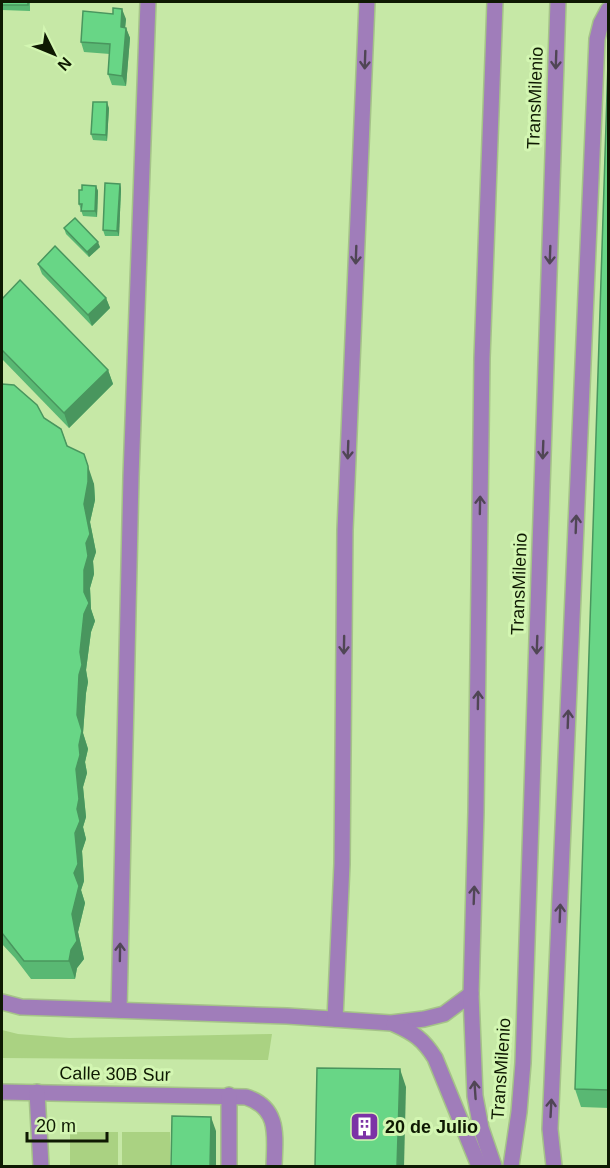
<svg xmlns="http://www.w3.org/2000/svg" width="610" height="1168" font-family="Arial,sans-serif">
<rect width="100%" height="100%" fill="#c6e8a6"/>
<g fill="#aad282">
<polygon points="2,1030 18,1034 69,1038 272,1034 268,1060 2,1058"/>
<rect x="70" y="1132" width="48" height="34"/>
<rect x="122" y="1132" width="48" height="34"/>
</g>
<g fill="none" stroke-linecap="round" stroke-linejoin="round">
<defs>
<g id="minor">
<polyline points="2,1002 21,1007 287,1016 391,1023 424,1019 444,1014 471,994"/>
<polyline points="119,1010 131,477 148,2"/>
<polyline points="335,1019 342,864 345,530 367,2"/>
<path d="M394,1024C414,1033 423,1039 435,1058L479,1166"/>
<path d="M2,1092L246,1097C280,1108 275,1136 274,1166"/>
<polyline points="37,1092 41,1166"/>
<polyline points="229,1095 229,1166"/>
<polyline points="494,1166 481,1128 475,1096 471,994 476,812 482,358 495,2"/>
<polyline points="511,1166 519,1112 523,1063 558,2"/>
<polyline points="554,1166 550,1129 597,39 601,23 608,10"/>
</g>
</defs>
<use href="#minor" stroke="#a5c388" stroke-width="18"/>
<use href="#minor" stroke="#a07dba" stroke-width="15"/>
</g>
<g fill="#59b873">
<polygon points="2,2 30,2 30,11 2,10"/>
<polygon points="126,19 125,28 126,28 130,38 126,86 112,85 108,74 110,54 84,52 81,42"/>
<polygon points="609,31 609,1108 581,1107 575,1089"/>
<polygon points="109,108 107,141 93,140 91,134"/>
<polygon points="120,184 121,189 119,236 105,236 103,230"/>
<polygon points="96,186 98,191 97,217 83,216 79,204 82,190"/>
<polygon points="64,228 100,247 89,257 66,234"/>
<polygon points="38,264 106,298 110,308 92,326 42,274"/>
<polygon points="2,299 108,370 113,384 69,428 2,359"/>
<polygon points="2,384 44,418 61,429 68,447 94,484 95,500 90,522 96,552 93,561 94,574 90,588 91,609 95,621 91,632 86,670 88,682 86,693 83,733 88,749 85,762 87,773 83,787 86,817 83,827 86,839 82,851 84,881 81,890 85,903 78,932 84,959 77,968 75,979 31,979 15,958 2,944"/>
</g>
<g fill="#49965e">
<polygon points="122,9 126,19 124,38 121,27"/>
<polygon points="126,28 130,38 126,86 122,76"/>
<polygon points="107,102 109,108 107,141 106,135"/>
<polygon points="120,184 121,189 119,236 117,231"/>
<polygon points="96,186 98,191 97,217 95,211"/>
<polygon points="98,242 100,247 89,257 87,252"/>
<polygon points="106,298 110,308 92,326 88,315"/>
<polygon points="108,370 113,384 69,428 64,413"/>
<polygon points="84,454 94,484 95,500 90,522 96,552 93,561 94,574 90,588 91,609 95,621 91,632 86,670 88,682 86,693 83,733 88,749 85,762 87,773 83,787 86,817 83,827 86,839 82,851 84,881 81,890 85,903 78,932 84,959 77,968 75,979 69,961 77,809 76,769 79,745 77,715 80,652 84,592 84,570 86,543 84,504"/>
<polygon points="400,1069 406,1087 404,1167 397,1167"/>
<polygon points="211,1117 216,1131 216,1167 210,1167"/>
</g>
<g fill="#68d686" stroke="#49965e" stroke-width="1.5">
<rect x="2" y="2" width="26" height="3"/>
<polygon points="113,8 122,9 121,27 126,28 122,76 108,74 110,44 81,42 83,11 113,14"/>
<polygon points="609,31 609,1090 575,1089"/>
<polygon points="93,102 107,102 106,135 91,134"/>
<polygon points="105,183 120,184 117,231 103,230"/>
<polygon points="82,185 96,186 95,211 81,211 82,204 79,204 79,190 82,190"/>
<polygon points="75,218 98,242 87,252 64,228"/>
<polygon points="55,246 106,298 88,315 38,264"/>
<polygon points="20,280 108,370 64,413 2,350 2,299"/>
<polygon points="2,384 14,385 37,405 44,418 61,429 67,446 84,454 88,466 88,482 84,504 90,534 86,543 88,556 84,570 84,592 89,603 84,614 80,652 82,665 79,675 77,715 82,731 79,745 80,755 76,769 79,799 77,809 80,821 75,833 78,864 74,873 79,886 72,914 77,941 71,950 69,961 24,961 2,933"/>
<polygon points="317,1068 400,1069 397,1167 315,1167"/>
<polygon points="172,1116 211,1117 210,1167 171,1167"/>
</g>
<defs><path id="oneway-shaft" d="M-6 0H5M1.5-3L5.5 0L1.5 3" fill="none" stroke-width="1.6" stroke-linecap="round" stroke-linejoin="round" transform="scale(1.5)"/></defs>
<g stroke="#504655">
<use href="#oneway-shaft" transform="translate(365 60) rotate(92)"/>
<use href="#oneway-shaft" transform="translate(556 60) rotate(92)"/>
<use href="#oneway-shaft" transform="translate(356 255) rotate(92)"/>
<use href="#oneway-shaft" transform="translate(550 255) rotate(92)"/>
<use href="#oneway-shaft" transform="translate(348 450) rotate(92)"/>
<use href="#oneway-shaft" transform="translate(543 450) rotate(92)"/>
<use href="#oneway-shaft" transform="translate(480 505) rotate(-89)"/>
<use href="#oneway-shaft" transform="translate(576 524) rotate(-88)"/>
<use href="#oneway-shaft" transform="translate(344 645) rotate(91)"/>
<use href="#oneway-shaft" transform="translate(537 645) rotate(92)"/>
<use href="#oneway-shaft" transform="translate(478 700) rotate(-89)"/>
<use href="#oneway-shaft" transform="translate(568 719) rotate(-88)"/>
<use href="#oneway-shaft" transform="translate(474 895) rotate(-88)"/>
<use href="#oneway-shaft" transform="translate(560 913) rotate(-88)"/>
<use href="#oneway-shaft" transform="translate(120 952) rotate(-89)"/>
<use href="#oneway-shaft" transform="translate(475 1090) rotate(-94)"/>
<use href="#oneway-shaft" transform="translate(551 1108) rotate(-87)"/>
</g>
<defs>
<symbol id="building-square" viewBox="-11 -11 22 22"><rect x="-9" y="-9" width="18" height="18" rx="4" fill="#7c33a6" stroke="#d3f6b2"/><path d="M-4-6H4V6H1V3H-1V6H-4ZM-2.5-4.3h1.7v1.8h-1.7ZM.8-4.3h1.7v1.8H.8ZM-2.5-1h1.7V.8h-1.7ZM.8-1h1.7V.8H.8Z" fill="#fff"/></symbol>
</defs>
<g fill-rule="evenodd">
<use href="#building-square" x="348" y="1110" width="33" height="33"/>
</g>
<g text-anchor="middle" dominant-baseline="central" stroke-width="6" stroke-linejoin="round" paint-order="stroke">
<g font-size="18" fill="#0e1902" stroke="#d3f6b2">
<text transform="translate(535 98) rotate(-88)">TransMilenio</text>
<text transform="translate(519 584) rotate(-88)">TransMilenio</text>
<text transform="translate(501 1069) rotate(-86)">TransMilenio</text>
<text transform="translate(115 1074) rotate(1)">Calle 30B Sur</text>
</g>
<g font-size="18" font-weight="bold" fill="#0e1902" stroke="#d3f6b2" text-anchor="start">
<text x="385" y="1127">20 de Julio</text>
</g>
</g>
<rect width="610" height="1168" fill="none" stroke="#0e1902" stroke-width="6"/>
<g transform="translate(54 54) rotate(133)" stroke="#d3f6b2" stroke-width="4.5" paint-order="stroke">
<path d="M0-4.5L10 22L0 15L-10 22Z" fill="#0e1902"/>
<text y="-9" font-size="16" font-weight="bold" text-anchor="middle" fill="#0e1902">N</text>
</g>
<path d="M27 1132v9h80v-9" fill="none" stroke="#0e1902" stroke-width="3"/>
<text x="36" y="1132" font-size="18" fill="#0e1902" stroke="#d3f6b2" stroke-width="4.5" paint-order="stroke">20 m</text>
</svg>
